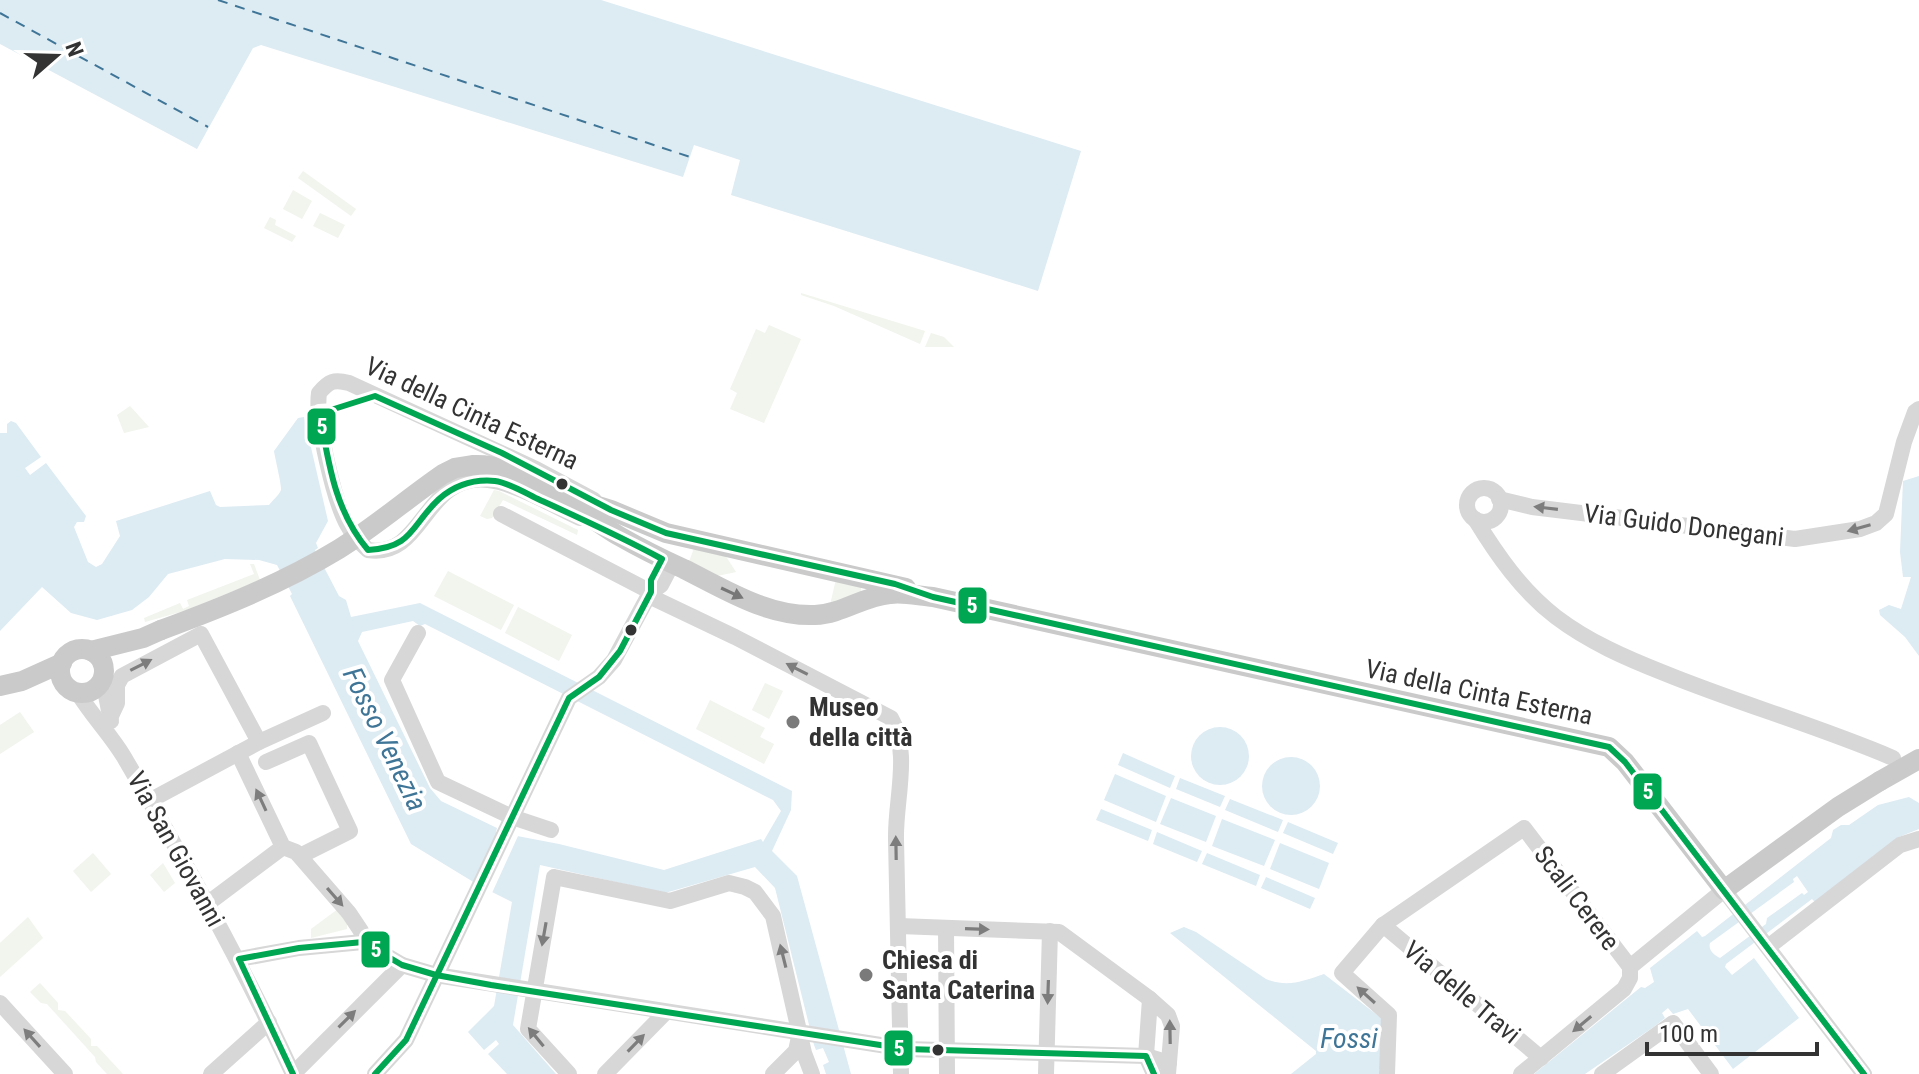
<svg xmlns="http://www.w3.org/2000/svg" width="1919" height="1074" font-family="'Roboto Condensed',sans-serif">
<rect width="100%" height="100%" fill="#fff"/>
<g fill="#f1f5ed">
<polygon points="303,171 356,209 351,216 298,178"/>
<polygon points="293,190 312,201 302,219 283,209"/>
<polygon points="320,213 345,225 338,238 313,226"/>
<polygon points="270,217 276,220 275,225 296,236 292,242 264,228"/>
<polygon points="801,293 925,331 920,344 834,306 801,295"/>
<polygon points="769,325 801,339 764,423 730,409 737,393 730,389 756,329 765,333"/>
<polygon points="931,333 944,337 954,347 925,347"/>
<polygon points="130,406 149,427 124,433 117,415"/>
<polygon points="494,490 499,491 578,530 577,535 503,500 492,518 487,519 480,516"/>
<polygon points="694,548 725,555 736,572 717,576 689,562"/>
<polygon points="250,564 254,564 260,580 184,611 145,622 144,618 180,603 183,609 189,606 187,600 254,574"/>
<polygon points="448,571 514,605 501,630 434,596"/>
<polygon points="836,579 861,586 861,593 830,605"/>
<polygon points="518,607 572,635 559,661 505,633"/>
<polygon points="765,683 783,691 769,719 752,710"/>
<polygon points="710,700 765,728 760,737 774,744 764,764 696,729"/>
<polygon points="20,712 34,732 0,754 0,725"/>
<polygon points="93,853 111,874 91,892 73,871"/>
<polygon points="163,863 175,883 164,892 150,875"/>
<polygon points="338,909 347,921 347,929 311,938 311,929"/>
<polygon points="28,917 43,938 0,977 0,943"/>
<polygon points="40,983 58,1003 58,1010 65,1011 91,1039 91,1046 97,1046 123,1074 107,1074 96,1062 95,1057 47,1004 41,1003 30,992"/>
</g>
<g fill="#ddebf3" fill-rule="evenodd">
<polygon points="0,0 601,0 1081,151 1038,291 731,195 740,160 694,145 683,177 261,45 253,48 197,149 0,44"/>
<path d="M304,417L328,521L316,543L318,548L315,550L339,596L346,600L351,617L420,603L792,791L791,810L772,851L797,876L851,1074H826L823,1065L829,1062L823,1048L816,1050L814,1045L775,888L755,867L665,893L540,865L513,1025L556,1074H507L488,1054L499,1044L496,1040L484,1050L468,1032L494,1006L512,902L480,886L411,844L290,596L292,594L277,565L259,560L225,559L168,574L149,597L132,610L97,620L71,613L42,587L0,631V433H7V424L11,421L16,423L41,457L25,468L30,475L46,463L86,516L84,522H77L74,527L88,562L96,567L102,564L120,536L116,521L210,491L216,505L220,507L269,505C272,501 279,495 281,490C282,486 275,458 274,451L298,418ZM413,621L420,626L425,624L773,800L781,811L763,842L761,839L664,870L559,844L496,832L497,828L441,801L430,788L358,641L362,632Z"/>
<polygon points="1919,476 1919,656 1905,637 1880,615 1879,610 1889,605 1901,609 1911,577 1903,577 1900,552 1903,481"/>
<circle cx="1220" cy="756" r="29"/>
<polygon points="1123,753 1175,776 1170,788 1118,765"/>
<circle cx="1291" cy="786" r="29"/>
<polygon points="1115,774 1166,796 1156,822 1104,800"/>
<polygon points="1180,778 1225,796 1220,807 1176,789"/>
<path d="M1909,797L1919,803V829L1899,837L1815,902L1812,899L1726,964L1725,967L1732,975L1754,958L1799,1018L1733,1069L1688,1009L1673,1014L1668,1008L1662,1013L1665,1018L1655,1026L1585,1074H1534L1641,987L1645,988L1654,982L1650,968L1697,931L1702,937L1705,936L1831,838L1833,830L1841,825H1849L1878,805ZM1797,876L1808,892L1804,895L1802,893L1767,918L1766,924L1720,958C1714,955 1708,950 1710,943L1794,882L1793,879Z"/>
<polygon points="1171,798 1216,816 1206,842 1160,824"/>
<polygon points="1230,799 1283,820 1278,832 1225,810"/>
<polygon points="1101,809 1152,830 1148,841 1096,820"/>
<polygon points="1222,819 1275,840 1264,866 1212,846"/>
<polygon points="1288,822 1338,843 1333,854 1283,833"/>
<polygon points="1157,832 1202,851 1197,862 1153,844"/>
<polygon points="1280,843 1329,863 1319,889 1270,869"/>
<polygon points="1207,853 1260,875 1256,886 1202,864"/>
<polygon points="1266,877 1315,898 1310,909 1261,888"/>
<path d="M1184,927L1196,932L1266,979C1288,988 1303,981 1324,974L1385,1021L1383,1069H1379V1074H1291L1316,1054V1051L1170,933Z"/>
</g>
<polygon fill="#fff" points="499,829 518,836 492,893 473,883"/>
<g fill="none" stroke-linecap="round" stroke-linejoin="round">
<g stroke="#3f7597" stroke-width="2" stroke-dasharray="10 8" stroke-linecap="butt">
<polyline points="218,0 690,157"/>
<polyline points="0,13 208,127"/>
</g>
<g stroke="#d7d7d7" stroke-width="16">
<circle cx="1484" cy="505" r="17"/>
<polyline points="1499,499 1532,507 1795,539 1860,529 1876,523 1886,514 1904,442 1915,412 1919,409"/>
<polyline points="501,514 651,592"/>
<path d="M580,518C556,507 513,482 488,480C423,473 425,559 368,550C360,543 353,536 348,526C334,502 315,420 319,393C329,381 334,379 349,383L536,469L594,500"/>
<path d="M1475,519C1497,555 1522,591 1556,617C1589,642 1626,658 1664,673C1740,704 1818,726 1893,758"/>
<path d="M649,596L735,637L891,718C911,752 895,801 896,839C897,918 900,996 901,1074"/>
<polyline points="418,633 392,680 438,782 512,817 551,830"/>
<polyline points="103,680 111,721"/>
<path d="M78,693C92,716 111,735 124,757C185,861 243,965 293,1074"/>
<polyline points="110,718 117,703 117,685 122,676 201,634 259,742"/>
<polyline points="238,753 283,847 296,852 349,913 361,931 363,942"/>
<polyline points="266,762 309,743 350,831 300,856"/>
<polyline points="149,801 259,742 323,713"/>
<polyline points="207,904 283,847"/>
<polyline points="1383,925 1541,1058"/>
<polyline points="899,926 1059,932 1150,999 1168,1015 1172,1026 1168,1074"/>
<polyline points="946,928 947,1074"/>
<polyline points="363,942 402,965 436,975 906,1049 1146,1056 1169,1063"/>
<polyline points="1768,947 1900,845 1919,839"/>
<polyline points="239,959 299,948 363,942"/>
<polyline points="1150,999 1146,1056 1154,1074"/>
<polyline points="0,1003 65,1074"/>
<polyline points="211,1074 269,1022"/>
<polyline points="293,1074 402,965"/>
<polyline points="375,1074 406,1040 569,698 599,677 614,660 650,593 661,585 672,564"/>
<polyline points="569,1074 528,1029 554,877 670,901 729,883 745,887 755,892 773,916 804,1053 812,1074"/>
<polyline points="605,1074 666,1012"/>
<polyline points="773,1074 796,1051 799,1037"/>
<polyline points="1046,1074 1050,931"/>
<polyline points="1387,1074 1389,1015 1342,973 1383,925 1524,828 1630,967"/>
<polyline points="1521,1074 1624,989 1630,978 1630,967 1724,890 1864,1074"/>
<polyline points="1602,1074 1673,1023 1711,1074"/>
</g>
<g stroke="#cacaca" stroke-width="20">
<path d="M474,465C525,463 577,511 619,536C640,548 662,559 684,569C724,589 768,617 815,615C842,614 864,596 890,594C904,592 919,596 933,597L1609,747L1625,762L1724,890L1838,807L1880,781"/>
<polyline points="579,500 611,510 666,533 906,588"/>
<circle cx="82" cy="671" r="22"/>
<polyline points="91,651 143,638 161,630"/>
<polyline points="0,686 22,681 62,663"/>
</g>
<g stroke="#cacaca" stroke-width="20">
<path d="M161,630C223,607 283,583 339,549C376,526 408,498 443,474L455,468L474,465"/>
<polyline points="1880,781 1919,759"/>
</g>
<defs>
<g id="bus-1">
<polyline points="293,1074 239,959 299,948 363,942 402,965 436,975 491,985 906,1049 1146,1056 1154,1074"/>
<path d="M375,1074L406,1040L569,698L599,677L620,651L651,592V580L662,559C622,537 582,519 540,500C527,494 510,483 495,481C474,479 455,485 439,499C411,525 413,548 368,550C334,510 328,460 319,410L334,409L375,396L502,453L611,510L666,533L895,584L933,597L1609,747L1625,762L1864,1074"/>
</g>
</defs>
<use href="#bus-1" stroke="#fff" stroke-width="12"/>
<use href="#bus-1" stroke="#00a651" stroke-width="6"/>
</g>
<defs><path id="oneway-solid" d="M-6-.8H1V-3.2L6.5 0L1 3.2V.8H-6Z" transform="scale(2)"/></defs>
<g fill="#7d7d7d">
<use href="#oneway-solid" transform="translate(1546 508) rotate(-173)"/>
<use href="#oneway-solid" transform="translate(1859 528) rotate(164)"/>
<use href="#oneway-solid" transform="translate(141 665) rotate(-27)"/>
<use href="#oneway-solid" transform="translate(797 669) rotate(-153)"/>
<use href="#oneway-solid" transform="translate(261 800) rotate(-115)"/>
<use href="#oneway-solid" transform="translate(896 848) rotate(-91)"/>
<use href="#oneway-solid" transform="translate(335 897) rotate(49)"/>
<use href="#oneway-solid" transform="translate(977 929) rotate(2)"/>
<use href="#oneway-solid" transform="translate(544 934) rotate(100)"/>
<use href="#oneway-solid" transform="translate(783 956) rotate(-104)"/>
<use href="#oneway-solid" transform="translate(1048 992) rotate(92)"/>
<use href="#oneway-solid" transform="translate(1366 995) rotate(-138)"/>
<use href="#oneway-solid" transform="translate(347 1019) rotate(-45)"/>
<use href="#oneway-solid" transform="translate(1582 1024) rotate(140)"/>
<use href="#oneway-solid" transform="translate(1170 1032) rotate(-91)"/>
<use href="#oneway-solid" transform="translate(536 1037) rotate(-129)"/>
<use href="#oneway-solid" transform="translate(32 1038) rotate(-132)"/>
<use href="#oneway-solid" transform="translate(636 1043) rotate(-46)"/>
</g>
<use fill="#777" href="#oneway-solid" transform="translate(732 593) rotate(25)"/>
<g fill="#333" stroke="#fff" stroke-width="3">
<circle cx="562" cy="484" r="7"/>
<circle cx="631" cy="630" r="7"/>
<circle cx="938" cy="1050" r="7"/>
</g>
<g fill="#7a7a7a" stroke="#fff" stroke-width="3">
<circle cx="793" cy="722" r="8"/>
<circle cx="866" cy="975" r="8"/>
</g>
<g text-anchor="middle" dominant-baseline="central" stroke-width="8" stroke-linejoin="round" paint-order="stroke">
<g font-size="26" fill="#333" stroke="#fff">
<text transform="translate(472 413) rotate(25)">Via della Cinta Esterna</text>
<text transform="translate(1684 525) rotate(7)">Via Guido Donegani</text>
<text transform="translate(1479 692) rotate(12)">Via della Cinta Esterna</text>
<text transform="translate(176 849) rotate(61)">Via San Giovanni</text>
<text transform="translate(1577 898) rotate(53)">Scali Cerere</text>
<text transform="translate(1462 992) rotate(40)">Via delle Travi</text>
</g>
<g font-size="26" font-weight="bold" fill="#333" stroke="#fff" text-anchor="start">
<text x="809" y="707">Museo<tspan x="809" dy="30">della città</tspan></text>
<text x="882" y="960">Chiesa di<tspan x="882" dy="30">Santa Caterina</tspan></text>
</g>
<g font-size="28" font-style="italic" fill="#3f7597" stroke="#fff">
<text transform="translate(385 739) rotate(64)">Fosso Venezia</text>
<text x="1349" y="1038">Fossi</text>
</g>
</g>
<g stroke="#fff" stroke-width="3">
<rect x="306" y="407" width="31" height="39" rx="8" fill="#00a651"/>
<rect x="957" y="586" width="31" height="39" rx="8" fill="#00a651"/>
<rect x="1632" y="772" width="31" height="39" rx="8" fill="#00a651"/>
<rect x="360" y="930" width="31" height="39" rx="8" fill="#00a651"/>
<rect x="883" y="1029" width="31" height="38" rx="8" fill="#00a651"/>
</g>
<g font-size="22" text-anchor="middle" font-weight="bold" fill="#fff">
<text x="322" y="434">5</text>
<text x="972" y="613">5</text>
<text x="1648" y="799">5</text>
<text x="376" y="957">5</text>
<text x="899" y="1056">5</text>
</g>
<g transform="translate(56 56) rotate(70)" stroke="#ffffff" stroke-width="6" paint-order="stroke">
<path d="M0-6L14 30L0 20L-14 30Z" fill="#333333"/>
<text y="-12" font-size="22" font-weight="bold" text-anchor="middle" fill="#333333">N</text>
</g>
<path d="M1647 1042v12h170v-12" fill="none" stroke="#333333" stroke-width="4"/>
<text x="1659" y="1042" font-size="24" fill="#333333" stroke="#ffffff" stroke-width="6" paint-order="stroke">100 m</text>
</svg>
